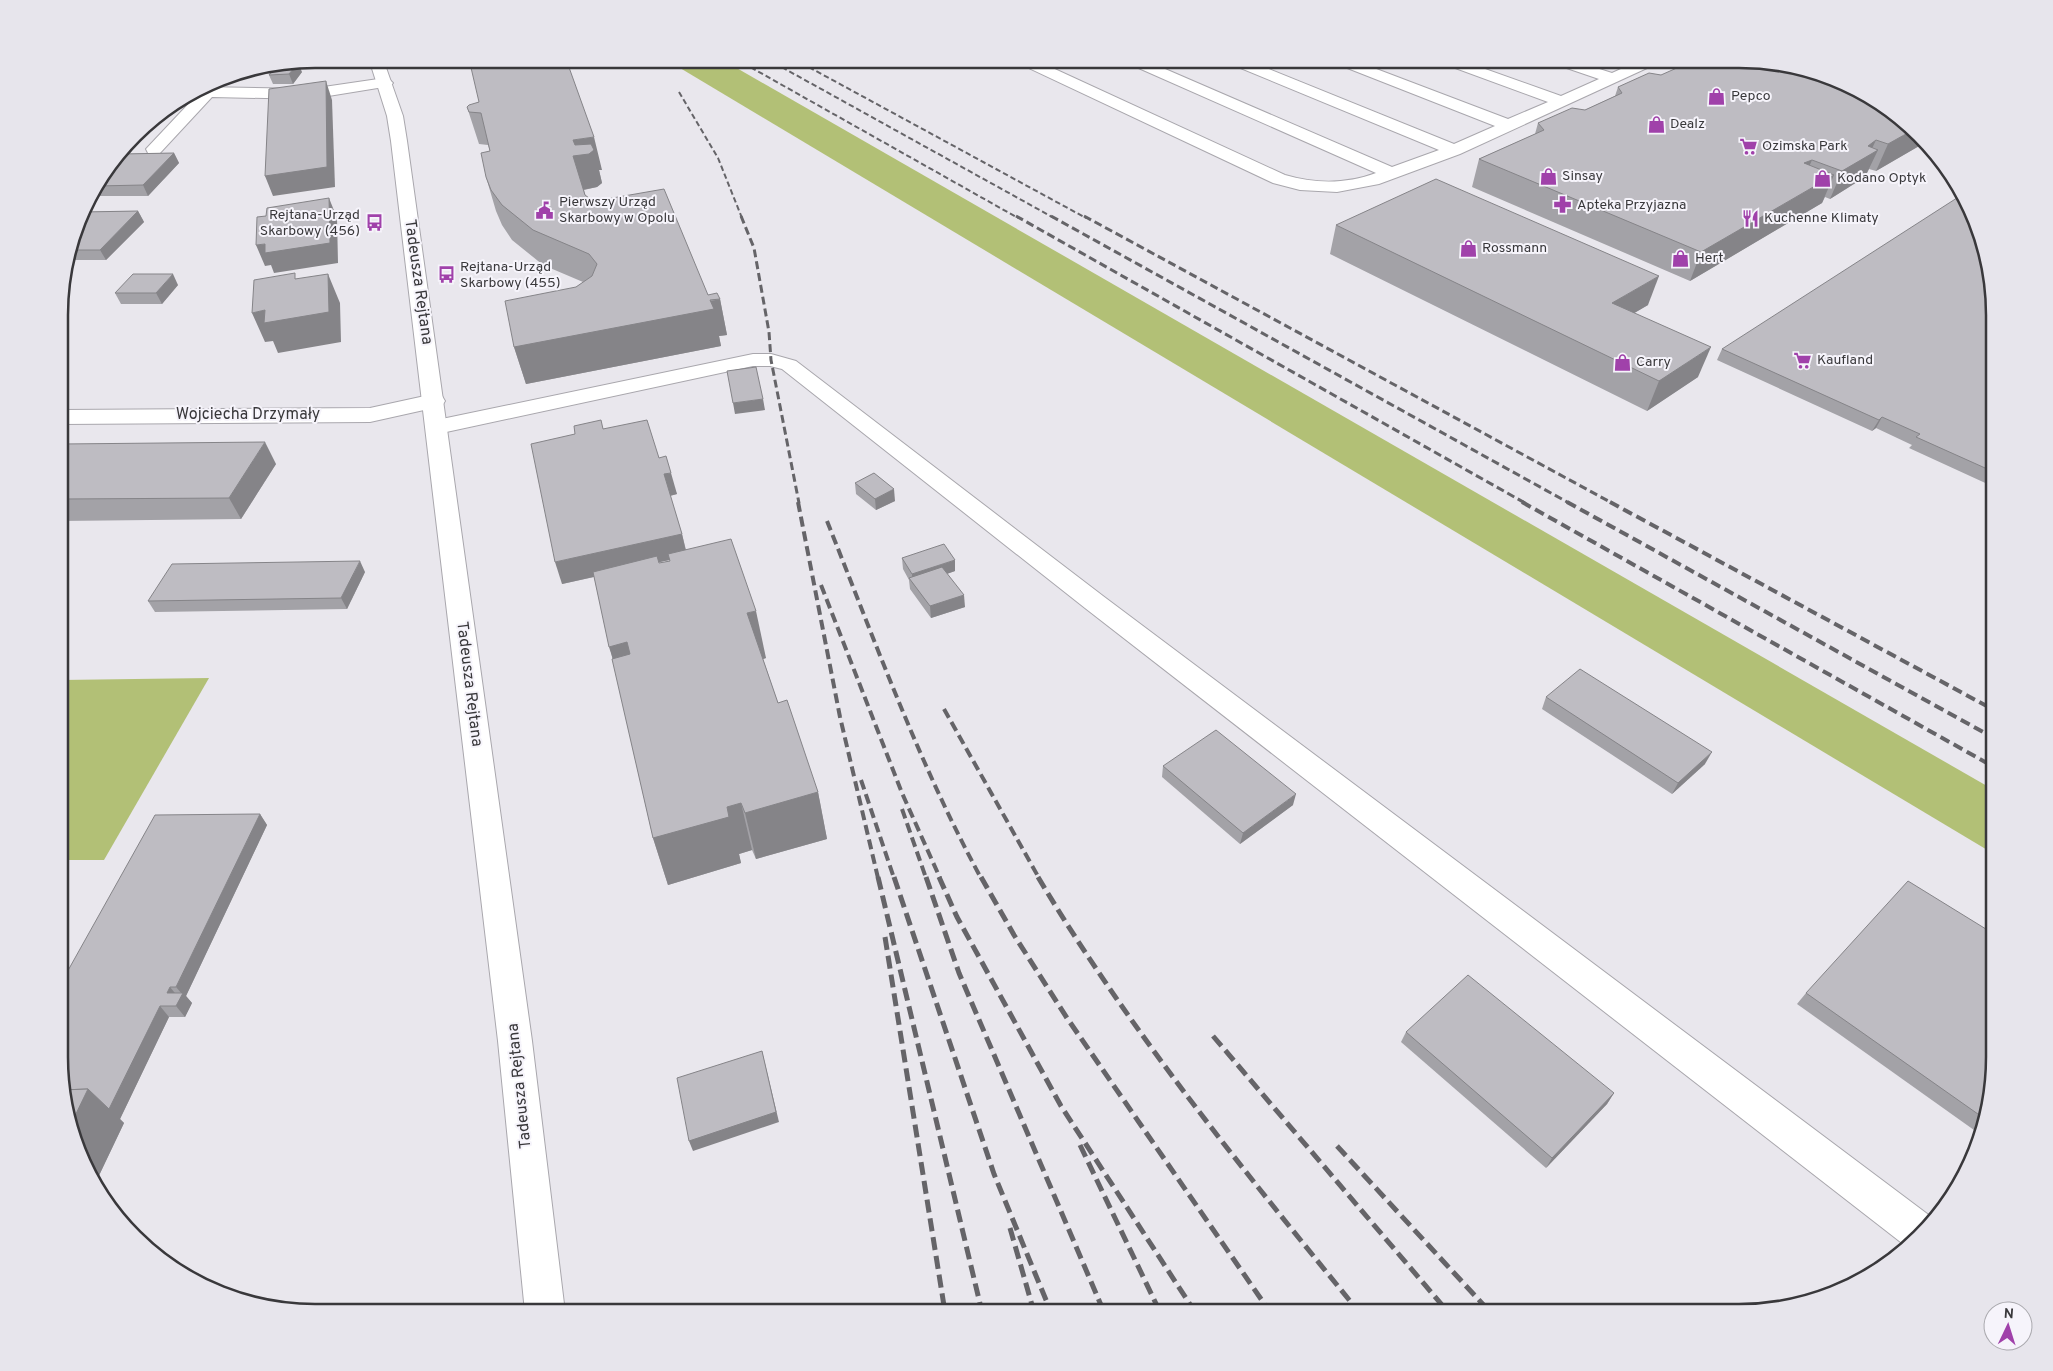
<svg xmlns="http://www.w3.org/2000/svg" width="2053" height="1371" font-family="Overpass,sans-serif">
<rect width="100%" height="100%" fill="#e9e7ed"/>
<g fill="#b2c076">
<polygon points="665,59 721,59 1994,790 1994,854"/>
<polygon points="209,678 104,860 61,860 61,680"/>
</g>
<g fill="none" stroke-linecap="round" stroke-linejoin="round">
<defs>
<g id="service">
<path d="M1014,59H1033L1285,175C1315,184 1347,184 1376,173L1125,62L1123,59H1142L1392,167L1439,150L1226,62L1224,59H1244L1454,144L1495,126L1332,62L1330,59H1350L1508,119L1548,102L1439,62L1437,59H1457L1561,96L1599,79L1549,62L1547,59H1568L1612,73L1643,59H1662L1660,62L1460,154L1379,184L1337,192L1300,190L1273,183L1016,62Z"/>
<polygon points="753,354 771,354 796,361 1103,596 1934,1219 1907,1247 1085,608 782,369 770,366 753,366 437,434 429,432 426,427 429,422 437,420"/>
</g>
<g id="minor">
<polygon points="385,78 390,80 393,83 390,86 310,99 212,97 160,153 148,153 146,149 195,97 189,95 202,87 310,89"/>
<polygon points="434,394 442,396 445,401 442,406 370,422 61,424 61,410 370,408"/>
</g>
<polygon id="tertiary" points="369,59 383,59 403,116 407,141 532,1041 565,1312 525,1312 498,1041 391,141 387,116"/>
</defs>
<use href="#service" stroke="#a9a7ad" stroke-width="2"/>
<use href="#minor" stroke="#a9a7ad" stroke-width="2"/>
<use href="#tertiary" stroke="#a9a7ad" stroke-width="2"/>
<use href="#service" fill="#fff" fill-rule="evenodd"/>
<use href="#minor" fill="#fff" fill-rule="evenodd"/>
<use href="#tertiary" fill="#fff" fill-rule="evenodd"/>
<g stroke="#656468" stroke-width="2" stroke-dasharray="5.5 3" stroke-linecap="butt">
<polyline points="736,59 1018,218"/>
<polyline points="767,59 1054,218"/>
<polyline points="794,59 1086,218"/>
<polyline points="679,92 718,158 742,218"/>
</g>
<g stroke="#656468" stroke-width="3" stroke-dasharray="8 4" stroke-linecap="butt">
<polyline points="741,216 754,248 769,332 771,360 799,503"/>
<polyline points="1016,216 1525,503"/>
<polyline points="1051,216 1569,503"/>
<polyline points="1084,216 1612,503"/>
</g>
<g stroke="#656468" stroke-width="4" stroke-dasharray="10 5" stroke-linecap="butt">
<polyline points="798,502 840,717 878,878"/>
<polyline points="1522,502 1994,767"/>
<polyline points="1567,502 1994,738"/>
<polyline points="1610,502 1994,710"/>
<path d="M827,521C875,641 919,764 981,878"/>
<polyline points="821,585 902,793 940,878"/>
<polyline points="944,709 1039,878"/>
<polyline points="861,780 894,878"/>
<polyline points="902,809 926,878"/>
</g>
<g stroke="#656468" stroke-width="5" stroke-dasharray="13 6" stroke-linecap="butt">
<polyline points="878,877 982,1312"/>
<polyline points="894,877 994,1174 1051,1312"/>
<polyline points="926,877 959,973 1104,1312"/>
<polyline points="939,877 957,917 1061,1106 1195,1312"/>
<polyline points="981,877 1014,935 1067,1018 1270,1312"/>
<path d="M1038,877C1131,1033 1245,1172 1359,1312"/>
<polyline points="885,937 945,1312"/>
<polyline points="1213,1036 1448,1312"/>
<polyline points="1080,1145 1160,1312"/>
<polyline points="1337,1146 1490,1312"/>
<polyline points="1010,1228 1034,1312"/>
</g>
</g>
<g fill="#a3a2a7" fill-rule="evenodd">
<polygon points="302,72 293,84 273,84 269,75"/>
<polygon points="1661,75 1926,142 1876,171 1869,169 1865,177 1830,199 1825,197 1822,203 1690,281 1472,187 1479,159 1535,134 1538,123 1585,110 1615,96 1618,87"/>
<polygon points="479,102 602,170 599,170 602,183 597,187 584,190 585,195 708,295 720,299 727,335 719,336 721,346 526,384 514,347 576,287 583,282 543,265 512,240 502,225 496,211 486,177 490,151 488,145 479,144 467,107"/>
<polygon points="174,153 179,163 148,196 89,196 122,154"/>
<polygon points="138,211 144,222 106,260 67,260 82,212"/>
<polygon points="1336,225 1648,305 1634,313 1698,377 1647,411 1330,254"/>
<polygon points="178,285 162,304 121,304 115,293"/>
<polygon points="1994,298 1994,487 1909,448 1912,445 1876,428 1872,431 1717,360 1722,349"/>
<path d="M604,429L659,458L677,494L670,496L682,534L686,550L766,658L763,659L778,703L818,792L827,839L756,859L752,850L739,854L741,863L668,885L653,838L594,577L562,584ZM670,560V561L659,563V562Z"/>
<polygon points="61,444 276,464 241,519 61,521"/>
<polygon points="855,483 895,501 876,510 856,494"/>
<polygon points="902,558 955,571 947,574 965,607 931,618 910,589 909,580 903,569"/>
<polygon points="365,572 347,609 155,612 148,601"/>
<polygon points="1546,697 1705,764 1672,794 1542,709"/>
<polygon points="1163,766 1293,805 1240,844 1162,777"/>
<polygon points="260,814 267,825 186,996 192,1003 185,1017 169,1017 120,1119 124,1123 94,1186 61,1089 61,983"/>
<polygon points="1806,993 1994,1073 1981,1135 1797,1004"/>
<polygon points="1406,1032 1614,1093 1607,1104 1546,1168 1401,1042"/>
</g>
<g fill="#858488">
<polygon points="298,63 302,72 293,84 289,74"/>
<polygon points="326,81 332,100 335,187 273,196 265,176"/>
<polygon points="1913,130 1926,142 1876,171 1888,144"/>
<polygon points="594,137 602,170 599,170 602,183 597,187 582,190 573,156 573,140"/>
<polygon points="1876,140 1869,155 1878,150 1865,177 1830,199 1842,171 1868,146"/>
<polygon points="174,153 179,163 148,196 143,185"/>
<polygon points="1812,160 1800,187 1804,163"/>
<polygon points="1834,175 1822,203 1690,281 1701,252"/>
<polygon points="329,198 337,218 338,263 274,273 271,265 265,266 256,245 265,244"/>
<polygon points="138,211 144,222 106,260 100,250"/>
<polygon points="173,274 178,285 162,304 156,293"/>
<polygon points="328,274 340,303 341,342 278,353 273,341 265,342 252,313 265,310"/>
<polygon points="1659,276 1648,305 1602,332 1612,303"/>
<polygon points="720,299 727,335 719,336 721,346 526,384 514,347"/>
<polygon points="1711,347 1698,377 1647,411 1659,381"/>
<polygon points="763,399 765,410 735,414 733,403"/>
<polygon points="1882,417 1876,428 1872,431 1879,420"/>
<polygon points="265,442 276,464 241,519 229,498"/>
<polygon points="671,473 677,494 669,496 664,474"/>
<polygon points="894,489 895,501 876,510 875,499"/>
<polygon points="682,534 687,556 562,584 555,562"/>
<polygon points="955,560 955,571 914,585 912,582 912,574"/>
<polygon points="360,561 365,572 347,609 341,598"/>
<polygon points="964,595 965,607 931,618 930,606"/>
<polygon points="756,611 766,658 757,661 747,613"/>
<polygon points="627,642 642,690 624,694 609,647"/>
<polygon points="1712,752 1705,764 1672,794 1678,783"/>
<polygon points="818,792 827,839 756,859 745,813"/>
<polygon points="1296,794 1293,805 1240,844 1243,833"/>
<polygon points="741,803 752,850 739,854 741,863 668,885 653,838 727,807"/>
<polygon points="260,814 267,825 186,996 192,1003 185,1017 176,1006 182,994 176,987"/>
<polygon points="170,987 179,998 167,993"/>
<polygon points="160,1006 169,1017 120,1119 124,1123 94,1186 72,1122 88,1089"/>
<polygon points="762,1051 779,1122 693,1151 689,1141"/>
<polygon points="1614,1093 1607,1104 1546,1168 1552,1158"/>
</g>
<g fill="#bebcc2" stroke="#858488">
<polygon points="469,59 566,59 594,137 573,140 575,145 591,144 594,150 589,154 573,156 585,195 589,198 601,200 664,189 708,295 717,293 720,299 710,300 714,309 514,347 505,301 576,287 592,276 597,264 589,254 533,230 502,205 491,190 486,177 481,153 490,151 481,113 469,112 467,107 469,105 479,102"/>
<polygon points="1697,59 1739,59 1820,72 1881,102 1913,130 1888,144 1876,140 1868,146 1878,150 1842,171 1812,160 1804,163 1834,175 1701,252 1479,159 1544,130 1538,123 1572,108 1585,110 1622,93 1618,87 1649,73 1661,75"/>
<polygon points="294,63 298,63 289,74 269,75 276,66"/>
<polygon points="326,81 327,167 265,176 269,89"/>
<polygon points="174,153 143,185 97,186 122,154"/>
<polygon points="1436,179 1659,276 1612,303 1711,347 1659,381 1336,225"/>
<polygon points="1960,196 1965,198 1985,248 1994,298 1994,472 1916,437 1920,434 1882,417 1879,420 1722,349"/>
<polygon points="329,198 330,243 265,253 265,244 256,245 257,217 266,216 267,208"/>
<polygon points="138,211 100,250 71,250 82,212"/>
<polygon points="295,273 295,279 328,274 329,312 264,323 265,310 252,313 254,280"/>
<polygon points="133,274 173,274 156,293 115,293"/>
<polygon points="756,367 763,399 733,403 727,371"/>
<polygon points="601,420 603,429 647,420 659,458 666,456 671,473 664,474 682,534 555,562 531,444 575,434 574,426"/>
<polygon points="265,442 229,498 61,499 61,444"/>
<polygon points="874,473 894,489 875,499 855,483"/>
<polygon points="731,539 756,611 747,613 778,703 787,700 818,792 745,813 741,803 727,807 729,817 653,838 612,659 630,654 627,642 609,647 593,572 657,556 659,563 670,561 668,554"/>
<polygon points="944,544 955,560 912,574 902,558"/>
<polygon points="360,561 341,598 148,601 172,564"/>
<polygon points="942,567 964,595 930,606 909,578"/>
<polygon points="1580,669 1712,752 1678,783 1546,697"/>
<polygon points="1216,730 1296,794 1243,833 1163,766"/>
<polygon points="260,814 176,987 170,987 167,993 183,993 176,1006 160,1006 109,1109 88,1089 61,1090 61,993 64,988 61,989 61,983 155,815"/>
<polygon points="1908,881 1994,934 1994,1073 1985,1119 1806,993"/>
<polygon points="1468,975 1614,1093 1552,1158 1406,1032"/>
<polygon points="762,1051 776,1112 689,1141 677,1078"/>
<polygon points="88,1089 72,1122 61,1090"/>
</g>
<defs>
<symbol id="shop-bare" viewBox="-9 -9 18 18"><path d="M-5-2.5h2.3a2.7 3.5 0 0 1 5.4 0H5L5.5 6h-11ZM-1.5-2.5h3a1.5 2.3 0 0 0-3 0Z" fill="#a041aa" stroke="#f6f4fb" stroke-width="2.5" paint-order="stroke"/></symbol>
<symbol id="supermarket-bare" viewBox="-9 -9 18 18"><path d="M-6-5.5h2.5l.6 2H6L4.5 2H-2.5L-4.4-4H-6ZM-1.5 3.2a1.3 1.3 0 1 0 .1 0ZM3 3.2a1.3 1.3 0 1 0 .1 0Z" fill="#a041aa" stroke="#f6f4fb" stroke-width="2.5" paint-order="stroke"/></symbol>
<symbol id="pharmacy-bare" viewBox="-9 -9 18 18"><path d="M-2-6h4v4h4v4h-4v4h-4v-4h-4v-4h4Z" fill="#a041aa" stroke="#f6f4fb" stroke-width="2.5" paint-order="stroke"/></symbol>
<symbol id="civic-bare" viewBox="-9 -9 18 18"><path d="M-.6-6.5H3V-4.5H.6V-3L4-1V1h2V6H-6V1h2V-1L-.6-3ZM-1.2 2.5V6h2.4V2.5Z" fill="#a041aa" stroke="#f6f4fb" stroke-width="2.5" paint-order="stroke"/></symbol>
<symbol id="restaurant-bare" viewBox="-9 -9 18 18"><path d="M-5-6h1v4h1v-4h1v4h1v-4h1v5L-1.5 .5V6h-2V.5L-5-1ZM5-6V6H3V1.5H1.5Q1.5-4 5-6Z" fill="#a041aa" stroke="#f6f4fb" stroke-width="2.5" paint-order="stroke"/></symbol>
<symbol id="bus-bare" viewBox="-9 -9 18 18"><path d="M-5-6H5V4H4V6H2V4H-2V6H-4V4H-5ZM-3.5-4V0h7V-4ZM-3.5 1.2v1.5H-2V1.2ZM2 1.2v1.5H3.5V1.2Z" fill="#a041aa" stroke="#f6f4fb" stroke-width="2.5" paint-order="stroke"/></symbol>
</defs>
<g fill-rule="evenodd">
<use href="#shop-bare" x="1704" y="84" width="25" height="25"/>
<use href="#shop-bare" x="1644" y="112" width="25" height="25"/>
<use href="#supermarket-bare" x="1736" y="134" width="25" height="25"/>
<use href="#shop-bare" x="1536" y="164" width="25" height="25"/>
<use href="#shop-bare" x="1810" y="166" width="25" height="25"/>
<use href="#pharmacy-bare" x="1550" y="192" width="25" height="25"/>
<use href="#civic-bare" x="532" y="198" width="25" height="25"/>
<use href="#restaurant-bare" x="1738" y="206" width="25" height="25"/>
<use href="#bus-bare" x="362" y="210" width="25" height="25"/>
<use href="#shop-bare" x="1456" y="236" width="25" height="25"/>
<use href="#shop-bare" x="1668" y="246" width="25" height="25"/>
<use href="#bus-bare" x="434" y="262" width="25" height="25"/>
<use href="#supermarket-bare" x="1790" y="348" width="25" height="25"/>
<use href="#shop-bare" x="1610" y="350" width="25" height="25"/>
</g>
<g text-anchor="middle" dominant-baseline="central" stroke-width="4" stroke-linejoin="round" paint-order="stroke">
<g font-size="14" fill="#39383b" stroke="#f6f4fb" text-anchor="start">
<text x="1731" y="96">Pepco</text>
<text x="1670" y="124">Dealz</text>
<text x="1762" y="146">Ozimska Park</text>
<text x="1562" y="176">Sinsay</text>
<text x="1837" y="178">Kodano Optyk</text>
<text x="559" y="202">Pierwszy Urząd<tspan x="559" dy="16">Skarbowy w Opolu</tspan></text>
<text x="1577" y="205">Apteka Przyjazna</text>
<text x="360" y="215" text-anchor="end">Rejtana-Urząd<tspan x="360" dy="16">Skarbowy (456)</tspan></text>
<text x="1764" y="218">Kuchenne Klimaty</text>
<text x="1482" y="248">Rossmann</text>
<text x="1695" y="258">Hert</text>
<text x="460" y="267">Rejtana-Urząd<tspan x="460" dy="16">Skarbowy (455)</tspan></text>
<text x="1817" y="360">Kaufland</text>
<text x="1636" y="362">Carry</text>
</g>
<g font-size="16" fill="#39383b" stroke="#f6f4fb">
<text transform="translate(418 282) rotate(82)">Tadeusza Rejtana</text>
<text x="248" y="415">Wojciecha Drzymały</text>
<text transform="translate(469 684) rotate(83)">Tadeusza Rejtana</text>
<text transform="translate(520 1086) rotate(-96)">Tadeusza Rejtana</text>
</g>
</g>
<path d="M0 0H2053V1371H0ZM315 68H1739A247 247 0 0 1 1986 315V1057A247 247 0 0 1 1739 1304H315A247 247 0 0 1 68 1057V315A247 247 0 0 1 315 68Z" fill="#e7e5ec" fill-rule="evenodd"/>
<path fill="none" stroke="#39383b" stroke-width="2.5" d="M315 68H1739A247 247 0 0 1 1986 315V1057A247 247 0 0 1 1739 1304H315A247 247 0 0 1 68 1057V315A247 247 0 0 1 315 68Z"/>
<g transform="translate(2008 1326) rotate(4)"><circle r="24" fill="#f6f4fb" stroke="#aaa9ae"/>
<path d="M0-4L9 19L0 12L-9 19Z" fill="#a041aa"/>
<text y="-8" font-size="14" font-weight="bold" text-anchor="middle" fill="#39383b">N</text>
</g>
</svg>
